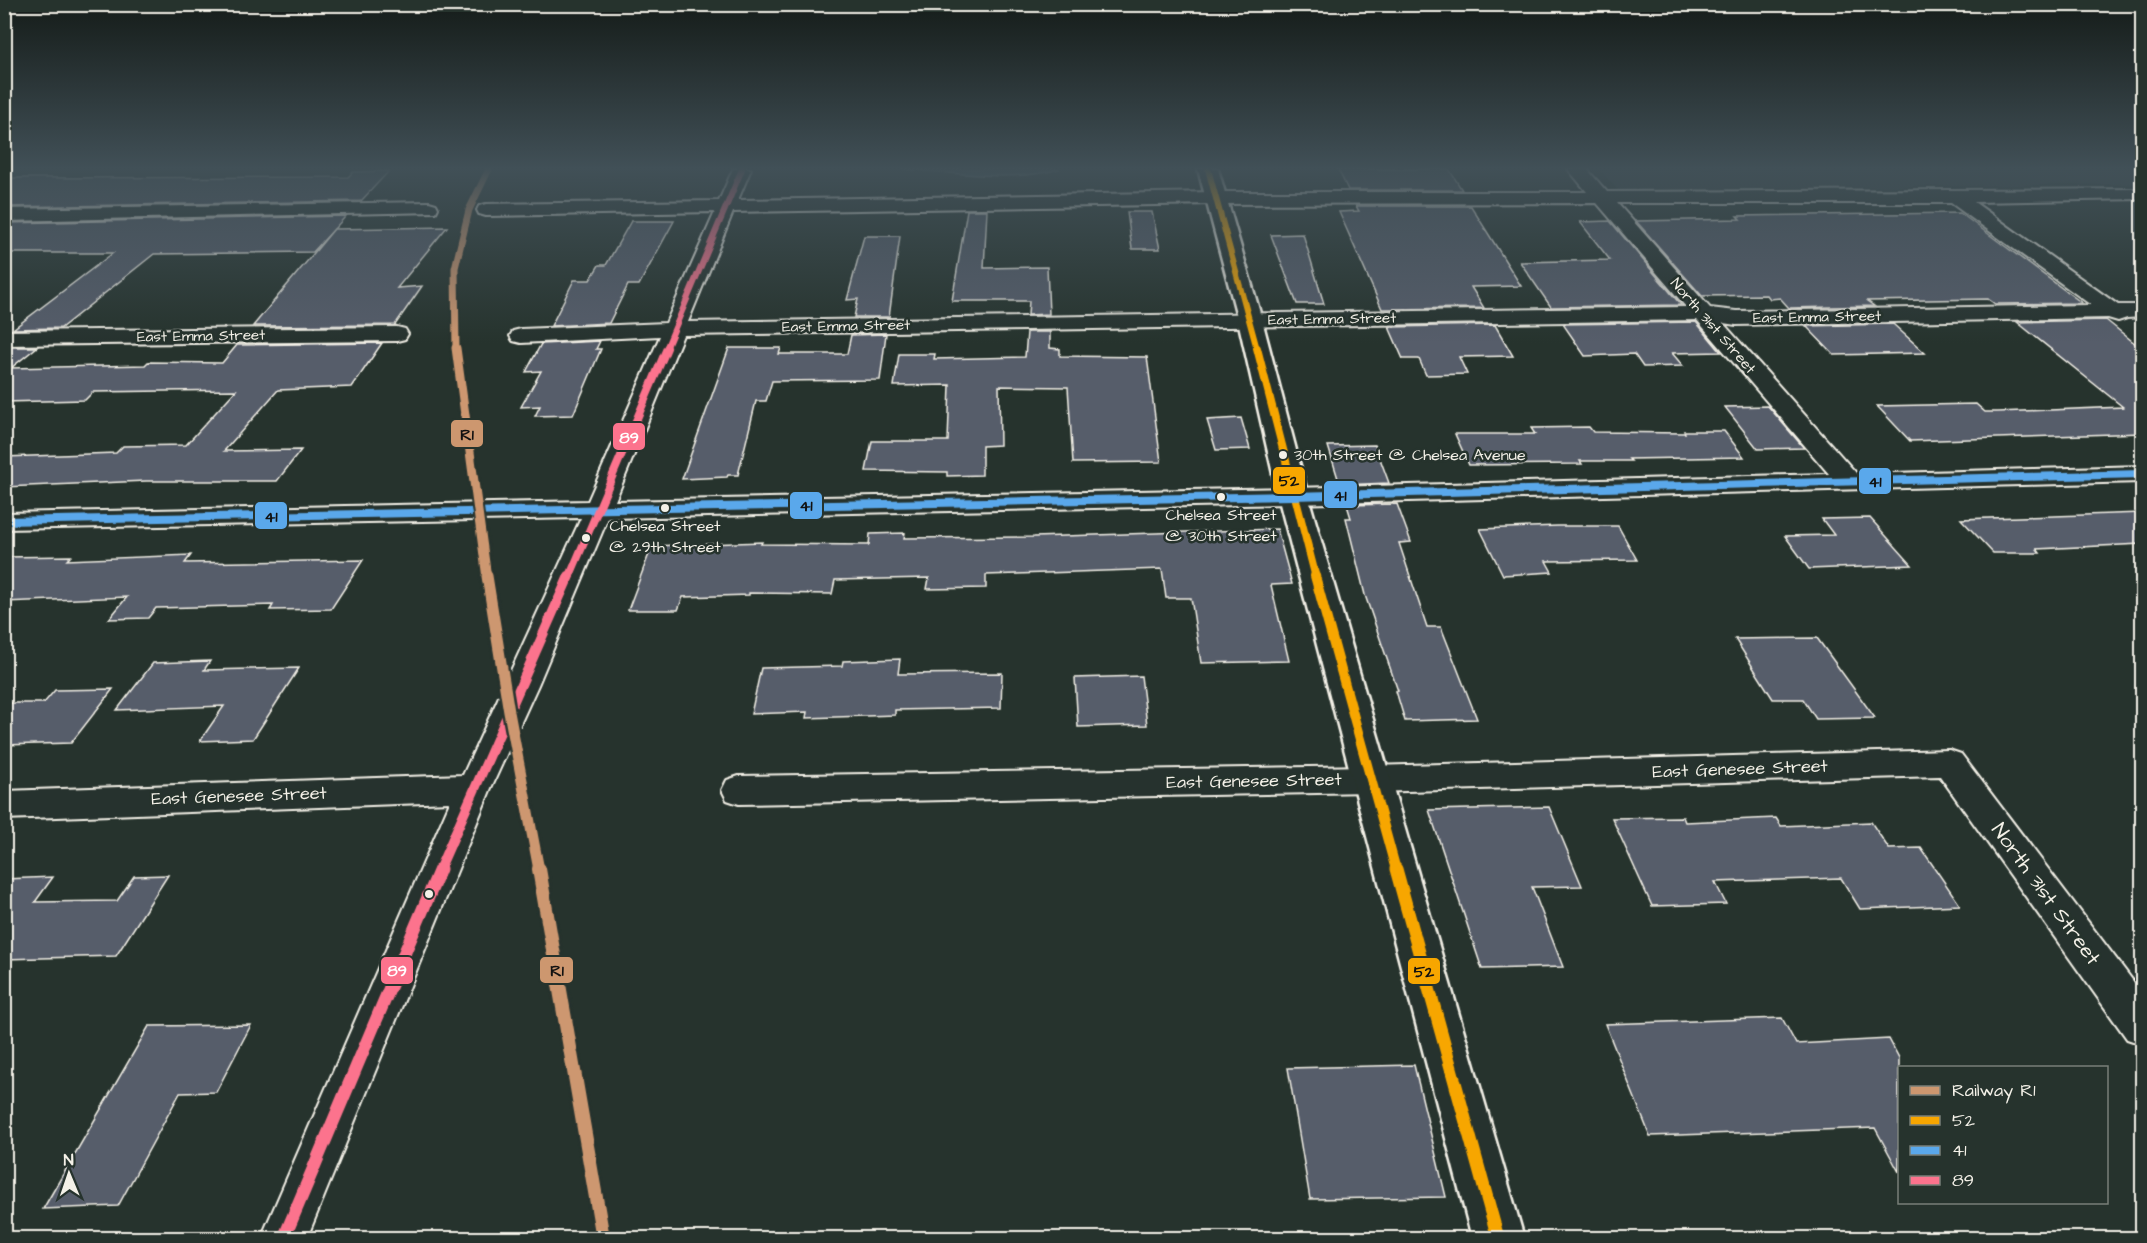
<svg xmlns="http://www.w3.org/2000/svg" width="2147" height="1243" font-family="'Architects Daughter',sans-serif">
<rect width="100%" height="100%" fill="#26332d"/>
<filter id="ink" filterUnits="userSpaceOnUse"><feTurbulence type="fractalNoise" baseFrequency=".0167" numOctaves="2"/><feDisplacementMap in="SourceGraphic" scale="12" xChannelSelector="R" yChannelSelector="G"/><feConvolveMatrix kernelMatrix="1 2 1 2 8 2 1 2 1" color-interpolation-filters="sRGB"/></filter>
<g filter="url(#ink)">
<polygon fill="#354040" points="1599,169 2142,169 2142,184 1618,190"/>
<path fill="#4e6973" stroke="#909fa2" stroke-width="1.5" d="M902,169H1060C1009,183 954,172 902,169Z"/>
<g fill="#575d6b" stroke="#f4f1e8" stroke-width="1.5">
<polygon points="1338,169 1449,169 1462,190 1348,190"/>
<polygon points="389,171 361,201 4,207 4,178 348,177 353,172"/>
<polygon points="1356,206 1471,206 1521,286 1471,287 1484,308 1382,309 1339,212 1359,211"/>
<polygon points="967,210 987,210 984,268 1047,267 1049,314 1028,315 1029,301 952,301"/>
<polygon points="1127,212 1152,212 1160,249 1132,249"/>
<polygon points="1960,213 2082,303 1995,304 1988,299 1867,301 1874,306 1789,308 1780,298 1770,299 1767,295 1702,296 1636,221 1740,219 1737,216"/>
<polygon points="346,216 313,252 154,254 61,328 13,329 113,253 4,253 4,223"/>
<polygon points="631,221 674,221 639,285 628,285 609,323 551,326 574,280 590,280 599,265 606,265"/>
<polygon points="1610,221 1681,305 1551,307 1520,262 1610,260 1580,222"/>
<polygon points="447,227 397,288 422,286 395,325 253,326 334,229"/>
<polygon points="1303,234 1324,304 1297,304 1271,235"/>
<polygon points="864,236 900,236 889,317 854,317 858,299 847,300"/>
<polygon points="2106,320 2142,349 2142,433 1910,441 1877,406 1976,404 1985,412 1997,412 2123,407 2017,322"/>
<polygon points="1696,322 1721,352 1672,353 1683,366 1643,367 1634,354 1585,356 1563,324"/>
<polygon points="1893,324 1925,353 1834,355 1806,326"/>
<polygon points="1495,325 1513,356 1459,357 1467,374 1426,375 1419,359 1403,359 1389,327"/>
<polygon points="1027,332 1050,332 1050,348 1060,349 1060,356 1147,357 1161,462 1073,463 1068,387 999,386 1000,445 982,446 982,475 947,476 947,472 866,471 872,441 948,441 950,385 894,386 899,354 935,354 934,359 1025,357"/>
<polygon points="886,334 880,380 772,381 766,401 756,401 738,475 728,475 727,477 682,479 729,348 781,348 779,354 847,354 851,335"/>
<polygon points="600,341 596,349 601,349 573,415 535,416 540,406 521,407 541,371 526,372 541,344"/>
<polygon points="382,343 352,387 278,390 224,451 301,450 277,481 146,481 4,487 4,457 116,453 123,446 186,445 236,390 93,392 85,400 4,402 4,347 37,347 11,368 145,365 148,362 222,363 237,345"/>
<polygon points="1768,406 1804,448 1758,449 1725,407"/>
<polygon points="1241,418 1250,449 1216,450 1207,420"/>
<polygon points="1589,427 1593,432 1685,433 1684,431 1724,431 1744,457 1629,459 1631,461 1580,461 1582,464 1469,465 1455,434 1535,434 1531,428"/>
<polygon points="1375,445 1389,483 1340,485 1328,446"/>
<polygon points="1397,504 1411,542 1399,543 1427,627 1441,627 1477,719 1405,721 1396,691 1398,691 1365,595 1346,518 1351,518 1347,505"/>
<polygon points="2142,513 2142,544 2037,549 2040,553 1993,553 1961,519"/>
<polygon points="1870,518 1912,565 1809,569 1785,536 1834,535 1822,519"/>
<polygon points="1558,526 1618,526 1637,560 1546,561 1552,572 1503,575 1480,529"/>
<polygon points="1277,529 1292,584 1271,585 1289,661 1201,663 1191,598 1166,598 1162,569 986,575 986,588 927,589 929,578 835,580 832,594 749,593 749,595 683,597 678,610 628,610 652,546 762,542 761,544 869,545 870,534 905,533 904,538 1034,537"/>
<polygon points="191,555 185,563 363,560 331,609 270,610 273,605 156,608 148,618 109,619 127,597 4,602 4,557 71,556 67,560"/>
<polygon points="1817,638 1875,718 1816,719 1803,699 1773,699 1735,639"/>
<polygon points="900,659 898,674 1002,673 1001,708 895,710 895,715 806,718 807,712 751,714 761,668 842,666 843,661"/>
<polygon points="210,661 204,670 299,668 253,739 200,741 224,706 117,710 153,663"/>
<polygon points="1141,676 1147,725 1078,727 1075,678"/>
<polygon points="113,689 71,743 4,745 4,703 44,703 55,690"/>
<polygon points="1549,807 1582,886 1532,887 1563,967 1482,969 1429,810"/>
<polygon points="1683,817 1685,822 1776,818 1781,826 1871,822 1889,849 1921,848 1960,905 1860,909 1841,878 1715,882 1726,904 1652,906 1612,818"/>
<polygon points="168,875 116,956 4,959 4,879 53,877 35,902 117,901 134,876"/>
<polygon points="1782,1018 1796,1044 1889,1039 1899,1058 1899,1172 1875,1128 1650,1136 1605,1024"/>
<polygon points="251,1025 216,1092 180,1093 118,1206 43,1209 149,1026"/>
<polygon points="1414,1065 1446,1197 1310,1199 1288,1068"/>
</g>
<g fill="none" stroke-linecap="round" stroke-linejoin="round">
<defs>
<g id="street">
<path d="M733,169H751L738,200L1215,192H1587L1568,169H1587L1607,192L2142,189V199L1974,202L2118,305H2142V317L2127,318L2118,321L2108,318L1736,325L1723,323L1857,474L2142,466V482L1293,504L608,518L538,685L491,788L307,1238H261L450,802L4,819V791L463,775L581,518L4,529V513L588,501L660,336L521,343L513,341L510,336L513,331L521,329L666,323L715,212L486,216L479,214L477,210L479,206L486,204L719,201ZM1597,203L1686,307L688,322L733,212L1215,204ZM1617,203H1951L2091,305L1736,311L1710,308ZM1697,320L1829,474L1293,488L615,501L683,335Z"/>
<polygon points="429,202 436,204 438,208 436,212 4,221 4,209"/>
<polygon points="397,327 405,329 408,334 405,339 397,341 4,345 4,331"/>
<polygon points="1949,750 1961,754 2142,993 2142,1044 2127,1039 1940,776 1371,792 739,804 727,800 722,790 727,780 739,776 1371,766"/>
</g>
<polygon id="secondary" points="1198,169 1218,169 1262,320 1308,496 1524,1238 1472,1238 1278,496 1238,320"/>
</defs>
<use href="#street" stroke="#f4f1e8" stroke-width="4"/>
<use href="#secondary" stroke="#f4f1e8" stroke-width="5"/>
<use href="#street" fill="#26332d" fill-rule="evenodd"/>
<use href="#secondary" fill="#26332d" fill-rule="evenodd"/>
<defs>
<polyline id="bus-1-far3" points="1208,169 1257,349"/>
<polyline id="bus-1-far2" points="1257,348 1316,578"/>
<polyline id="bus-1-far1" points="1315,576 1396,870"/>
<polyline id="bus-1" points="1396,869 1498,1238"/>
<polyline id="bus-2" points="4,521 1293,496 2142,474"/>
<polyline id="bus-3-far3" points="666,349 742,169"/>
<polyline id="bus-3-far2" points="569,578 667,348"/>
<polyline id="bus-3-far1" points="439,870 569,576"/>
<polyline id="bus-3" points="284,1238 440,869"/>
</defs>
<use href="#bus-1-far3" stroke="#26332d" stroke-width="9"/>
<use href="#bus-1-far2" stroke="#26332d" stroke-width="11"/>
<use href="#bus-1-far1" stroke="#26332d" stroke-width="14"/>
<use href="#bus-1" stroke="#26332d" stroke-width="17"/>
<use href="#bus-2" stroke="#26332d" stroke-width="11"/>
<use href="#bus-3-far3" stroke="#26332d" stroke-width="9"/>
<use href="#bus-3-far2" stroke="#26332d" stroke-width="11"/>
<use href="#bus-3-far1" stroke="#26332d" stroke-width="14"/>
<use href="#bus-3" stroke="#26332d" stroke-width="17"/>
<use href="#bus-1-far3" stroke="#f7a600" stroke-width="6"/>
<use href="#bus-1-far2" stroke="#f7a600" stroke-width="8"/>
<use href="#bus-1-far1" stroke="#f7a600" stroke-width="10"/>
<use href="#bus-1" stroke="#f7a600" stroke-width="13"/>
<use href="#bus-2" stroke="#5aa8eb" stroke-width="8"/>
<use href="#bus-3-far3" stroke="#fc738d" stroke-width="6"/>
<use href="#bus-3-far2" stroke="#fc738d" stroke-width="8"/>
<use href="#bus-3-far1" stroke="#fc738d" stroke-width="10"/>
<use href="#bus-3" stroke="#fc738d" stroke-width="13"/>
<defs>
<polyline id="rail-1-far3" points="456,349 455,268 469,210 489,169"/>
<polyline id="rail-1-far2" points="456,348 487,578"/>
<polyline id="rail-1-far1" points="487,576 509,712 539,870"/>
<polyline id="rail-1" points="539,869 603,1238"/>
</defs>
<use href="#rail-1-far3" stroke="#26332d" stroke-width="10"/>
<use href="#rail-1-far2" stroke="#26332d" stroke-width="13"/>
<use href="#rail-1-far1" stroke="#26332d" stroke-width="16"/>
<use href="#rail-1" stroke="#26332d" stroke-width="19"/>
<use href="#rail-1-far3" stroke="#cd976f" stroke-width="7"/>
<use href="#rail-1-far2" stroke="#cd976f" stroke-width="9"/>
<use href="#rail-1-far1" stroke="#cd976f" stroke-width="11"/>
<use href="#rail-1" stroke="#cd976f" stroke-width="14"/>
</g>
</g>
<linearGradient id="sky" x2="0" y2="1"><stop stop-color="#151c19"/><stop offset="0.49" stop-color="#415057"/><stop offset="1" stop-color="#415057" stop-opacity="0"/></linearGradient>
<rect width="2147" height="343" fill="url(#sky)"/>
<g fill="#f4f1e8" stroke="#26332d" stroke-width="2">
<circle cx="1283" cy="455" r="5"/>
<circle cx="1221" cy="497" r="5"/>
<circle cx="665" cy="508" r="5"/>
<circle cx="586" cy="538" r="5"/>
<circle cx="429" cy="894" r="5"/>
</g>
<g text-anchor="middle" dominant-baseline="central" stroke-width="5" stroke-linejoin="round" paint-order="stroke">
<g font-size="15" fill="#f4f1e8" stroke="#26332d">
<text transform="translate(1817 317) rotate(-1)">East Emma Street</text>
<text transform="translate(1332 319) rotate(-1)">East Emma Street</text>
<text transform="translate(846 326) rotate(-1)">East Emma Street</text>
<text transform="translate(1713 326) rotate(49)">North 31st Street</text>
<text transform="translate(201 336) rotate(-1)">East Emma Street</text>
</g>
<g font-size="16" fill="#f4f1e8" stroke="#26332d">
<text x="1294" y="455" text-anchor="start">30th Street @ Chelsea Avenue</text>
<text x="1221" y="515">Chelsea Street<tspan x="1221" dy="21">@ 30th Street</tspan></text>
<text x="665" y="526">Chelsea Street<tspan x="665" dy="21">@ 29th Street</tspan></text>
</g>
<g font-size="18" fill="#f4f1e8" stroke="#26332d">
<text transform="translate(1740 769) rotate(-2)">East Genesee Street</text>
<text transform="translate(1254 781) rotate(-1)">East Genesee Street</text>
<text transform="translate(239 796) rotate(-2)">East Genesee Street</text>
</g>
<g font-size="21" fill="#f4f1e8" stroke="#26332d">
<text transform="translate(2046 894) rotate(54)">North 31st Street</text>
</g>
</g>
<g stroke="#26332d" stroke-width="2">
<rect x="450" y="419" width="34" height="29" rx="6" fill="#cd976f"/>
<rect x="612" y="422" width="34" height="29" rx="6" fill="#fc738d"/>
<rect x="1272" y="466" width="34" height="29" rx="6" fill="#f7a600"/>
<rect x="1858" y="467" width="34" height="28" rx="6" fill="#5aa8eb"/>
<rect x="1323" y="480" width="35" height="29" rx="6" fill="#5aa8eb"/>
<rect x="789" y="491" width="34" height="29" rx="6" fill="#5aa8eb"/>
<rect x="254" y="501" width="34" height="29" rx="6" fill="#5aa8eb"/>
<rect x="539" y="956" width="35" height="28" rx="6" fill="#cd976f"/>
<rect x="380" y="956" width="34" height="29" rx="6" fill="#fc738d"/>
<rect x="1407" y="957" width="34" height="28" rx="6" fill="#f7a600"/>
</g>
<g font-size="16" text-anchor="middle" font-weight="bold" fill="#fff">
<text x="629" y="443">89</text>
<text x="397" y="976">89</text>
</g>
<g font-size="16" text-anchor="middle" font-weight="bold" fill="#111">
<text x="467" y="440">R1</text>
<text x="1289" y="486">52</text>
<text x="1875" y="487">41</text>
<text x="1340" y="501">41</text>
<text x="806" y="511">41</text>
<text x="271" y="522">41</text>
<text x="557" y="976">R1</text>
<text x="1424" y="977">52</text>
</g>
<rect width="2147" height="1243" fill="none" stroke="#26332d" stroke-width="24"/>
<rect x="12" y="12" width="2123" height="1219" fill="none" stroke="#f4f1e8" stroke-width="2" filter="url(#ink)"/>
<rect x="1898" y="1066" width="210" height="138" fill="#26332d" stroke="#787f78" stroke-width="1.5"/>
<rect x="1910" y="1086" width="30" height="9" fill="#cd976f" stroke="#787f78" stroke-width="1.5"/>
<text x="1952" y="1096" font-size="18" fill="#f4f1e8">Railway R1</text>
<rect x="1910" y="1116" width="30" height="9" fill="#f7a600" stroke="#787f78" stroke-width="1.5"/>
<text x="1952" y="1126" font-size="18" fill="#f4f1e8">52</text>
<rect x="1910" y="1146" width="30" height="9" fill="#5aa8eb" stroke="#787f78" stroke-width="1.5"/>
<text x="1952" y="1156" font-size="18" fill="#f4f1e8">41</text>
<rect x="1910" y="1176" width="30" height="9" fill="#fc738d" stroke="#787f78" stroke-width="1.5"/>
<text x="1952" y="1186" font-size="18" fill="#f4f1e8">89</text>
<g transform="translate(69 1174) rotate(358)" stroke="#26332d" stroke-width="4.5" paint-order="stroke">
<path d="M0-4.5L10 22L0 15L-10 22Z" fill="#f4f1e8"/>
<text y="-9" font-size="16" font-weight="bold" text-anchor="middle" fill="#f4f1e8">N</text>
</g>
</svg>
